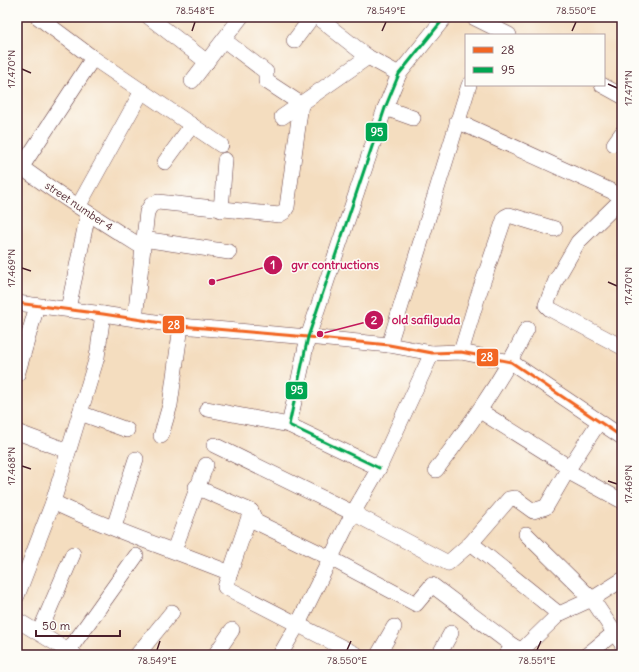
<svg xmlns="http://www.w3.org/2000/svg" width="639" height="672" font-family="Delius,sans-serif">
<rect width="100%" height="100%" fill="#fdfcf7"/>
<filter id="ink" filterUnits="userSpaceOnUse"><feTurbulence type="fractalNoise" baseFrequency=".025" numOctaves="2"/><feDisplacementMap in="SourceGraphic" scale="8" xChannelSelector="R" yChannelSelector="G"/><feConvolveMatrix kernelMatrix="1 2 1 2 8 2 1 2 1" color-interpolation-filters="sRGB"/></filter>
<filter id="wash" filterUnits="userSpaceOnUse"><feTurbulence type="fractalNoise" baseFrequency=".012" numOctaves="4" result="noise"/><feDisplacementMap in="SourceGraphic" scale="16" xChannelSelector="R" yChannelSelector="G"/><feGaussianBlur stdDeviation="0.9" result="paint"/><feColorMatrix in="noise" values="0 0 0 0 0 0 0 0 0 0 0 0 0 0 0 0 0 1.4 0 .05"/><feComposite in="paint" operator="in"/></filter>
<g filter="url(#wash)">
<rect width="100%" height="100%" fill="#f4ddbf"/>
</g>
<g filter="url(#ink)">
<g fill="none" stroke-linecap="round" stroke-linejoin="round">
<defs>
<g id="minor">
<polyline points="38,17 93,58 221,145"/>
<polyline points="149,17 207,62"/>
<polyline points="317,17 368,57 399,74"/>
<polyline points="473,17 509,35"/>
<polyline points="294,41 312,17"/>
<polyline points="192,81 241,17"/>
<polyline points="602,85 622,96"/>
<polyline points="385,108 413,118"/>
<polyline points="282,117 368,57"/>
<polyline points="457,121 622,196"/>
<polyline points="614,144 622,133"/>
<polyline points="165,162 192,125"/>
<path d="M17,164C57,194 100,221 142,247"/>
<polyline points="17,174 93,58"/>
<polyline points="622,199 578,242 556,280 546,305 550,309 622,347"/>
<polyline points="79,205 142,91"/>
<polyline points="221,210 225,160"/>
<polyline points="143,239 229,252"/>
<polyline points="17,303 103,314 181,326 308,337 389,345 432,353 461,352 511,362 622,437"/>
<polyline points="68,309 88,214"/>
<polyline points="135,319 147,212 151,205 158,202 279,215 284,212 287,207 301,104 266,81 266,72 224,40"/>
<polyline points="389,345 469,85"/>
<polyline points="461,352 477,299 505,217 509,215 555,229"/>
<polyline points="17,375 37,306"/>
<polyline points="207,409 289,425"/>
<polyline points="480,411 569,467"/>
<polyline points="80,413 127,430"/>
<polyline points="17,432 68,451"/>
<polyline points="161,436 170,405 181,326"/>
<polyline points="214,445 353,513 448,563 471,543 509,499 515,498 533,511 546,507 567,471 599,422"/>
<polyline points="379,468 289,425 308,337 385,108 399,74 445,17"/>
<path d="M436,470C470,425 502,380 527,329"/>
<polyline points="567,471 622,501"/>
<polyline points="196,487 251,511 256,522 330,558 416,604 432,585 513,646"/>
<path d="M53,502C110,530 171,549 230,573L225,587L357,655"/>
<polyline points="114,527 136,459"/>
<polyline points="526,534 592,599 622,644"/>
<polyline points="471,543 559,614"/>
<polyline points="174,550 206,465"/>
<polyline points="230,573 251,511"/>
<polyline points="17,596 53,502 97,357 103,314"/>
<polyline points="17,620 75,655"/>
<polyline points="39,633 73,554"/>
<polyline points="69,650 136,556"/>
<polyline points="137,655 172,612"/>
<polyline points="215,655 232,630"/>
<polyline points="280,655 298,624 353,513 379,468 432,353"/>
<polyline points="378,655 394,627"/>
<polyline points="439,655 451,633"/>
<polyline points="506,655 513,646 519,649 524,648 559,614 592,599 622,580"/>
<polyline points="587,655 614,633"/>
</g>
</defs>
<use href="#minor" stroke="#643c41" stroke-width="16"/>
<use href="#minor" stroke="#fff" stroke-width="15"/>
<defs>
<polyline id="bus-1" points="17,303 103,314 181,326 308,337 389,345 432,353 461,352 511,362 622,437"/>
<polyline id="bus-2" points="379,468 289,425 308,337 385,108 399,74 445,17"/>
</defs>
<use href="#bus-1" stroke="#fdfcf7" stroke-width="6"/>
<use href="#bus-2" stroke="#fdfcf7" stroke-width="6"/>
<use href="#bus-1" stroke="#f26522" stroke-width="3"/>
<use href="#bus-2" stroke="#00a651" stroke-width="3"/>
</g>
</g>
<path fill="none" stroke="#4a1f2b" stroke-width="1.5" d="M192,31L195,22M382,31L386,22M572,31L576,22M22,69L31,73M608,84L617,88M22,268L31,271M608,282L617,286M22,466L31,469M608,481L617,484M157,650L160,641M347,650L351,641M537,650L541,641"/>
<g text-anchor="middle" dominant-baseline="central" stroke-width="3" stroke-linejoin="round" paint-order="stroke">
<g font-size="11" fill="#4a1f2b" stroke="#fdfcf7">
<text transform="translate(79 206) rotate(34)">street number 4</text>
</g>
</g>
<path fill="none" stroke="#c2185b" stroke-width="1.5" d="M212 282L273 265M320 334L374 320"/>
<g fill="#c2185b" stroke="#fdfcf7" stroke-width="1.5">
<circle cx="212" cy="282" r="4"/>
<circle cx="320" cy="334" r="4"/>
<circle cx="273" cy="265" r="10"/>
<circle cx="374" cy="320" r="10"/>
</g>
<g font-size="12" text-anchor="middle" font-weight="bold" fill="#fff">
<text x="273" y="269">1</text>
<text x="374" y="324">2</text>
</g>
<g font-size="12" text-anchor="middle" font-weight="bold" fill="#c2185b" stroke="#fdfcf7" stroke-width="3" stroke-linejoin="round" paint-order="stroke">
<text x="335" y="269">gvr contructions</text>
<text x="426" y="324">old safilguda</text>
</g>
<g stroke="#fdfcf7" stroke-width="1.5">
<rect x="365" y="122" width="23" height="20" rx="4" fill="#00a651"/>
<rect x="162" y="315" width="23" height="19" rx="4" fill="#f26522"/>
<rect x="476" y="348" width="23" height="19" rx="4" fill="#f26522"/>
<rect x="285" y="381" width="23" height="19" rx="4" fill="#00a651"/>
</g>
<g font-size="11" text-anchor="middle" font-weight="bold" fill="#fff">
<text x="377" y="136">95</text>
<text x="174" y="329">28</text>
<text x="487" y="361">28</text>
<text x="297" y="394">95</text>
</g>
<rect width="639" height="672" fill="none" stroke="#fdfcf7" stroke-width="44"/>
<rect x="465" y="34" width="140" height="52" fill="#fdfcf7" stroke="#b5a4a5"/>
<rect x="473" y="47" width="20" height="6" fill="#f26522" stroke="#b5a4a5"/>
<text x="501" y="54" font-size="12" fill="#4a1f2b">28</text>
<rect x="473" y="67" width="20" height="6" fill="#00a651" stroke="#b5a4a5"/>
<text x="501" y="74" font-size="12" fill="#4a1f2b">95</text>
<path d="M36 630v6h84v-6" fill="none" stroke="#4a1f2b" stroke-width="2"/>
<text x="42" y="630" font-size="12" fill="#4a1f2b" stroke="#fdfcf7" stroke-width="3" paint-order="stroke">50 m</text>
<rect x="22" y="22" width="595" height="628" fill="none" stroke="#4a1f2b" stroke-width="1.5"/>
<g font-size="10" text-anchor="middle" fill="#4a1f2b">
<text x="195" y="14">78.548°E</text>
<text x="386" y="14">78.549°E</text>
<text x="576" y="14">78.550°E</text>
<text transform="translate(11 69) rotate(-90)" y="4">17.470°N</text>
<text transform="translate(628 88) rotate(-90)" y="4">17.471°N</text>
<text transform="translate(11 268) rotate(-90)" y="4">17.469°N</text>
<text transform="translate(628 286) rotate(-90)" y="4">17.470°N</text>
<text transform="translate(11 466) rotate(-90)" y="4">17.468°N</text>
<text transform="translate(628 484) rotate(-90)" y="4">17.469°N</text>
<text x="157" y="664">78.549°E</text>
<text x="347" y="664">78.550°E</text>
<text x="537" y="664">78.551°E</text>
</g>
</svg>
